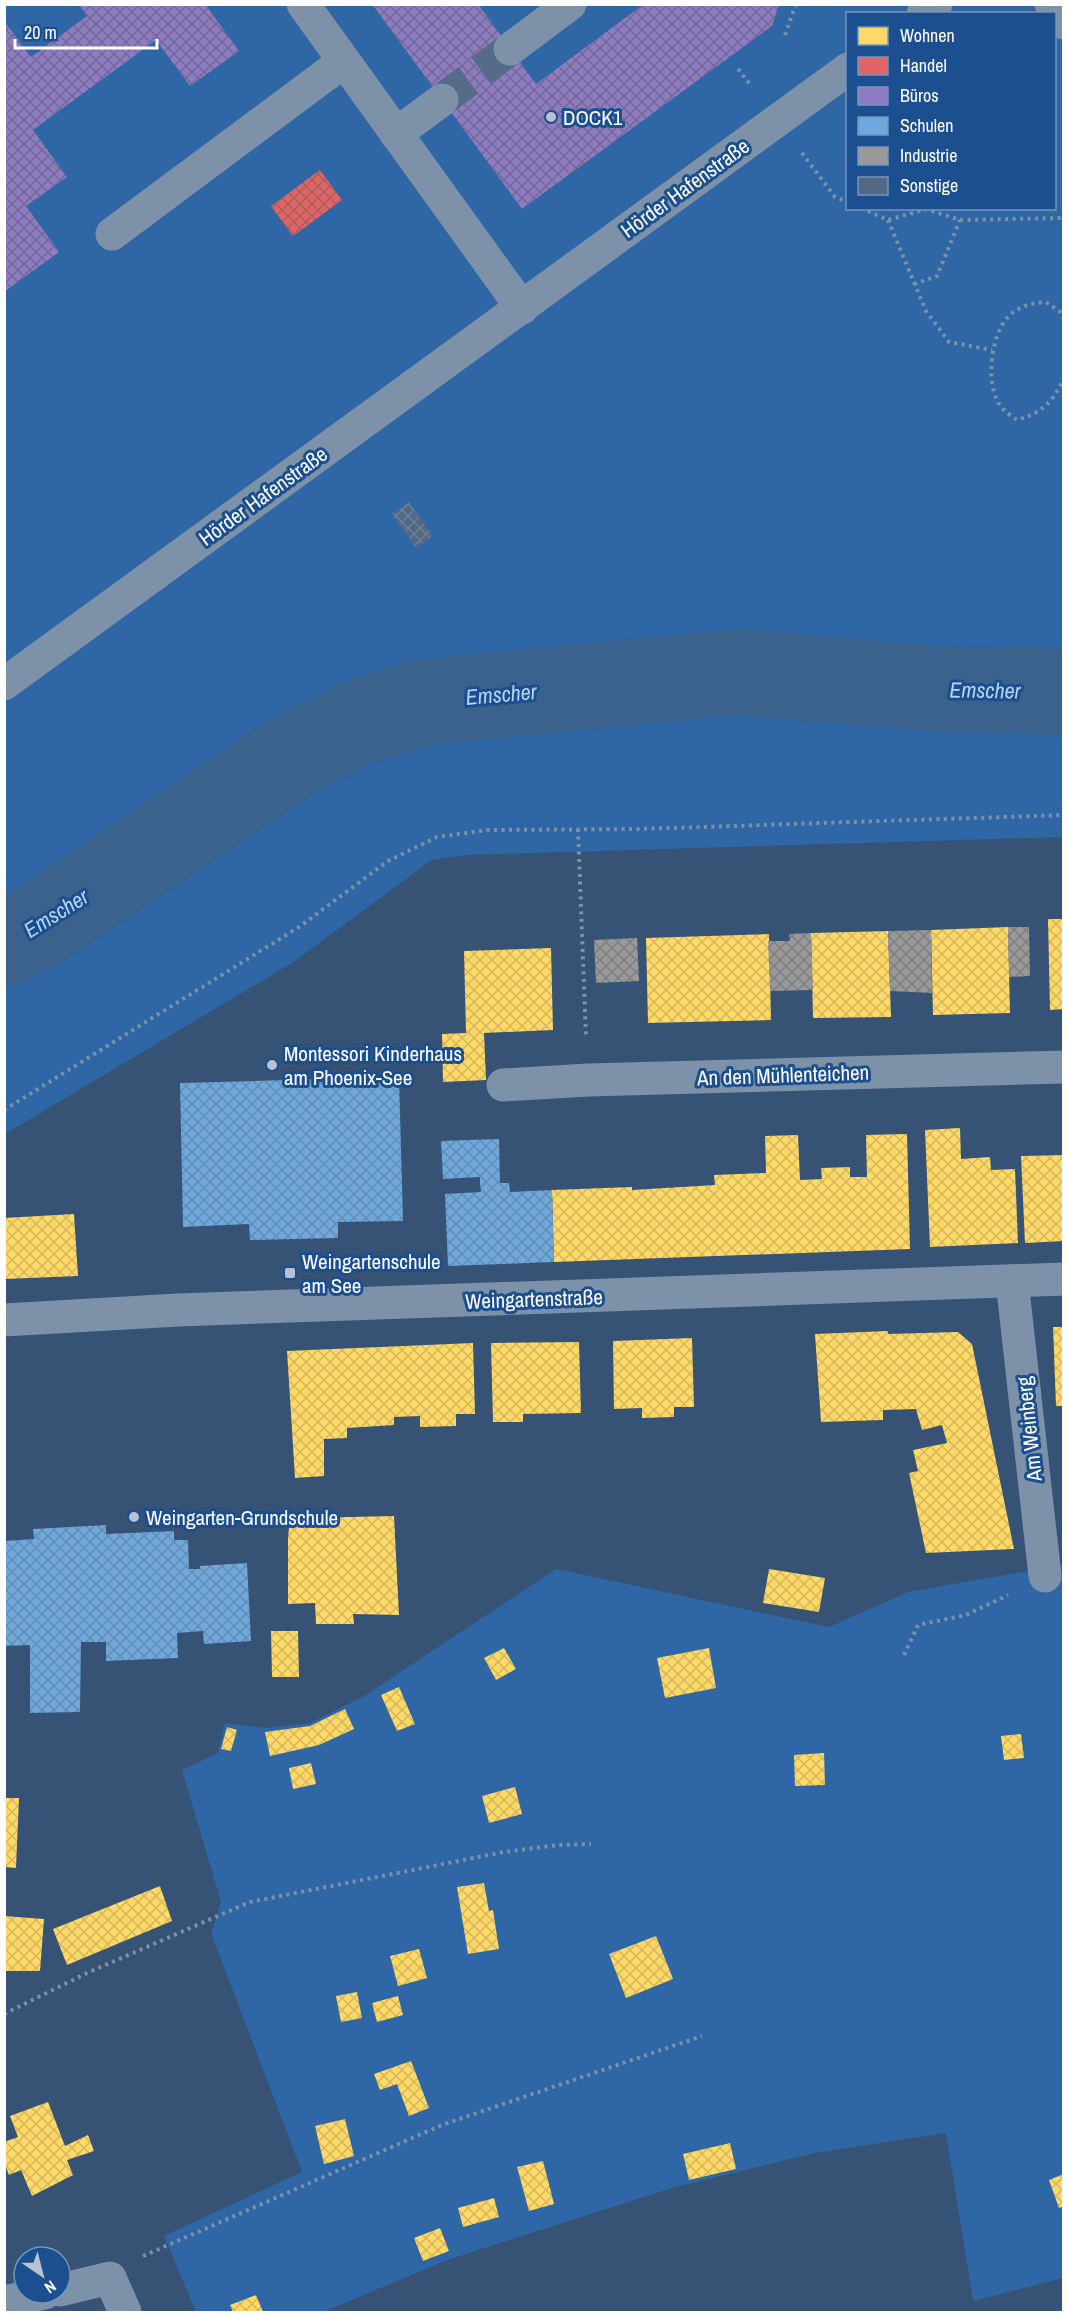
<svg xmlns="http://www.w3.org/2000/svg" width="1068" height="2317" font-family="'Archivo Narrow',sans-serif">
<defs>
<pattern id="homes-cross-hatch" width="8" height="8" patternUnits="userSpaceOnUse" patternTransform="scale(1.5)"><rect width="8" height="8" fill="#ffd966"/><path d="M0 0l8 8M0 8l8-8" fill="none" stroke="#d2b660"/></pattern>
<pattern id="shops-cross-hatch" width="8" height="8" patternUnits="userSpaceOnUse" patternTransform="scale(1.5)"><rect width="8" height="8" fill="#e06666"/><path d="M0 0l8 8M0 8l8-8" fill="none" stroke="#ac5d5d"/></pattern>
<pattern id="offices-cross-hatch" width="8" height="8" patternUnits="userSpaceOnUse" patternTransform="scale(1.5)"><rect width="8" height="8" fill="#8e7cc3"/><path d="M0 0l8 8M0 8l8-8" fill="none" stroke="#746993"/></pattern>
<pattern id="schools-cross-hatch" width="8" height="8" patternUnits="userSpaceOnUse" patternTransform="scale(1.5)"><rect width="8" height="8" fill="#6fa8dc"/><path d="M0 0l8 8M0 8l8-8" fill="none" stroke="#648cb1"/></pattern>
<pattern id="industry-cross-hatch" width="8" height="8" patternUnits="userSpaceOnUse" patternTransform="scale(1.5)"><rect width="8" height="8" fill="#999"/><path d="M0 0l8 8M0 8l8-8" fill="none" stroke="#7e7e7e"/></pattern>
<pattern id="building-cross-hatch" width="8" height="8" patternUnits="userSpaceOnUse" patternTransform="scale(1.5)"><rect width="8" height="8" fill="#526984"/><path d="M0 0l8 8M0 8l8-8" fill="none" stroke="#6c8096"/></pattern>
</defs>
<rect width="100%" height="100%" fill="#365274"/>
<g fill="#2f66a5" fill-rule="evenodd">
<path d="M5,5H1063V837L465,855L432,860L292,963L5,1134ZM848,14H1054V208H848Z"/>
<polygon points="1063,1565 1063,2278 973,2301 946,2133 815,2153 675,2187 450,2259 323,2312 196,2312 164,2236 302,2172 211,1933 221,1902 182,1770 218,1753 225,1723 265,1728 310,1723 364,1696 556,1569 829,1627 908,1592"/>
</g>
<g fill="url(#homes-cross-hatch)">
<polygon points="1048,919 1064,919 1064,1009 1050,1010"/>
<polygon points="1008,927 1010,1013 933,1015 931,930"/>
<polygon points="888,931 891,1017 813,1018 811,933"/>
<polygon points="769,934 771,1020 648,1023 646,938"/>
<polygon points="551,948 553,1030 484,1033 486,1080 443,1082 442,1034 466,1033 464,951"/>
<polygon points="960,1128 961,1159 990,1157 991,1170 1015,1169 1018,1243 930,1247 925,1130"/>
<polygon points="907,1134 910,1249 554,1262 552,1190 632,1187 632,1190 715,1185 714,1175 766,1173 765,1136 798,1135 800,1180 822,1179 821,1168 850,1167 850,1177 867,1177 866,1135"/>
<polygon points="1064,1155 1064,1241 1025,1243 1021,1156"/>
<polygon points="74,1214 78,1276 4,1279 4,1218"/>
<polygon points="1053,1327 1064,1327 1064,1406 1056,1406"/>
<polygon points="888,1331 888,1334 958,1332 972,1344 1014,1549 926,1553 909,1473 918,1471 913,1450 947,1443 942,1425 922,1430 916,1409 883,1410 883,1420 821,1422 815,1334"/>
<polygon points="692,1338 694,1407 674,1407 674,1417 642,1418 642,1408 614,1409 613,1341"/>
<polygon points="579,1342 581,1413 523,1414 523,1422 493,1422 491,1343"/>
<polygon points="473,1343 475,1414 456,1414 456,1426 420,1427 420,1416 394,1417 394,1425 347,1428 347,1438 324,1439 324,1476 295,1478 287,1351"/>
<polygon points="394,1516 399,1615 353,1614 354,1624 316,1624 315,1603 288,1604 288,1538 289,1528 296,1522 305,1518"/>
<polygon points="769,1569 825,1578 819,1612 763,1603"/>
<polygon points="271,1631 298,1631 299,1677 272,1677"/>
<polygon points="504,1648 516,1669 496,1680 484,1658"/>
<polygon points="709,1648 716,1688 665,1698 657,1658"/>
<polygon points="399,1687 415,1724 397,1731 381,1695"/>
<polygon points="345,1709 354,1729 319,1745 270,1756 265,1732 310,1726"/>
<polygon points="227,1727 237,1730 231,1751 221,1749"/>
<polygon points="1021,1734 1024,1758 1004,1760 1001,1736"/>
<polygon points="824,1753 825,1785 795,1786 794,1755"/>
<polygon points="311,1763 316,1784 293,1789 289,1768"/>
<polygon points="515,1787 522,1814 489,1823 482,1796"/>
<polygon points="4,1798 19,1798 16,1868 4,1867"/>
<polygon points="484,1883 489,1911 493,1910 499,1949 468,1954 457,1887"/>
<polygon points="160,1886 172,1921 67,1965 53,1929"/>
<polygon points="4,1916 44,1919 40,1971 4,1971"/>
<polygon points="656,1936 673,1979 626,1998 609,1954"/>
<polygon points="419,1949 427,1978 398,1986 390,1956"/>
<polygon points="357,1992 362,2018 341,2022 336,1996"/>
<polygon points="398,1996 403,2015 377,2022 372,2003"/>
<polygon points="411,2061 429,2108 409,2116 397,2084 380,2090 374,2074"/>
<polygon points="48,2102 65,2146 88,2135 94,2151 67,2160 73,2175 32,2196 21,2170 9,2175 4,2162 4,2142 18,2137 10,2116"/>
<polygon points="345,2119 354,2156 324,2164 315,2126"/>
<polygon points="730,2143 736,2169 689,2180 683,2154"/>
<polygon points="543,2161 554,2204 529,2211 517,2167"/>
<polygon points="1064,2174 1064,2206 1059,2208 1049,2180"/>
<polygon points="494,2198 499,2217 463,2227 458,2208"/>
<polygon points="440,2228 449,2251 423,2261 414,2238"/>
<polygon points="256,2295 263,2312 233,2312 230,2305"/>
</g>
<polygon fill="url(#shops-cross-hatch)" points="320,170 342,200 293,236 271,206"/>
<g fill="url(#offices-cross-hatch)">
<polygon points="79,4 205,4 239,51 190,86 156,40 33,130 67,177 26,206 59,252 4,292 4,21 31,57 87,16"/>
<polygon points="372,4 478,4 536,84 644,4 779,4 772,26 522,209"/>
</g>
<g fill="url(#schools-cross-hatch)">
<polygon points="399,1077 403,1221 338,1222 338,1238 250,1240 249,1224 183,1227 180,1083"/>
<polygon points="499,1139 500,1183 509,1183 510,1192 552,1190 554,1262 448,1266 445,1194 481,1192 480,1184 480,1177 443,1179 441,1141"/>
<polygon points="106,1525 106,1534 174,1531 174,1540 188,1540 189,1569 200,1569 200,1566 247,1563 251,1641 204,1644 203,1631 177,1633 178,1658 106,1661 106,1642 81,1642 80,1712 30,1713 30,1645 4,1646 4,1541 34,1539 33,1529"/>
</g>
<g fill="url(#industry-cross-hatch)">
<polygon points="1008,927 1029,927 1030,976 1009,977"/>
<polygon points="931,930 932,993 890,991 888,931"/>
<polygon points="811,933 813,990 770,991 768,941 790,941 789,934"/>
<polygon points="637,938 639,981 596,983 594,940"/>
</g>
<g fill="none" stroke-linecap="round" stroke-linejoin="round">
<polyline stroke="#3b618d" stroke-width="86" points="4,944 43,923 288,759 357,723 422,702 740,672 961,691 1025,689 1057,693 1064,691"/>
</g>
<polygon fill="url(#building-cross-hatch)" points="409,502 433,536 416,548 392,514"/>
<g fill="none" stroke-linecap="round" stroke-linejoin="round">
<polyline stroke="#546c89" stroke-width="33" stroke-dasharray="33 16" stroke-linecap="butt" points="442,100 510,49"/>
<g stroke="#7d92a8" stroke-width="4" stroke-dasharray="3 4.5" stroke-linecap="butt">
<polyline points="785,35 796,4"/>
<polyline points="738,69 752,87"/>
<polyline points="802,153 835,197 848,202"/>
<polyline points="861,208 888,220 926,209 960,220 1064,218"/>
<polyline points="888,220 926,311 949,342 992,350"/>
<polyline points="914,284 937,276 960,220"/>
<path d="M1064,319L1062,313L1046,302C1031,303 1019,306 1008,317C990,336 984,389 1003,409C1007,413 1013,417 1017,420C1042,413 1053,402 1064,378"/>
<polyline points="578,829 586,1038"/>
<polyline points="4,1110 299,927 388,861 437,837 488,830 640,829 1064,815"/>
<polyline points="904,1655 918,1625 966,1615 1008,1595"/>
<polyline points="4,2014 87,1973 250,1902 504,1852 558,1845 591,1844"/>
<polyline points="143,2256 442,2125 702,2036"/>
</g>
<g stroke="#7d92a8" stroke-width="33">
<polyline points="303,4 522,308"/>
<polyline points="1051,4 1064,23"/>
<polyline points="923,14 936,4"/>
<polyline points="510,49 570,4"/>
<polyline points="396,134 442,100"/>
<polyline points="112,234 343,62"/>
<polyline points="4,684 848,69"/>
<polyline points="503,1085 588,1080 1064,1067"/>
<polyline points="1012,1281 1045,1576"/>
<polyline points="4,1320 178,1310 1064,1279"/>
<polyline points="60,2290 110,2278 125,2312"/>
<polyline points="4,2302 45,2293"/>
</g>
</g>
<g fill="#b9c2ce" stroke="#1b4f8f" stroke-width="2">
<circle cx="551" cy="117" r="6"/>
<circle cx="272" cy="1065" r="6"/>
<rect x="284" y="1267" width="12" height="12" rx="3"/>
<circle cx="134" cy="1517" r="6"/>
</g>
<g text-anchor="middle" dominant-baseline="central" stroke-width="6" stroke-linejoin="round" paint-order="stroke">
<g font-size="21" fill="#fff" stroke="#1b4f8f" text-anchor="start">
<text x="563" y="117">DOCK1</text>
<text x="284" y="1053">Montessori Kinderhaus<tspan x="284" dy="24">am Phoenix-See</tspan></text>
<text x="302" y="1261">Weingartenschule<tspan x="302" dy="24">am See</tspan></text>
<text x="146" y="1517">Weingarten-Grundschule</text>
</g>
<g font-size="21" fill="#fff" stroke="#1b4f8f">
<text transform="translate(685 188) rotate(-36)">Hörder Hafenstraße</text>
<text transform="translate(263 496) rotate(-36)">Hörder Hafenstraße</text>
<text transform="translate(783 1075) rotate(-2)">An den Mühlenteichen</text>
<text transform="translate(534 1299) rotate(-2)">Weingartenstraße</text>
<text transform="translate(1029 1429) rotate(-96)">Am Weinberg</text>
</g>
<g font-size="22" font-style="italic" fill="#b5d3f5" stroke="#1b4f8f">
<text transform="translate(985 690) rotate(1)">Emscher</text>
<text transform="translate(501 694) rotate(-5)">Emscher</text>
<text transform="translate(56 913) rotate(-32)">Emscher</text>
</g>
</g>
<rect width="1068" height="2317" fill="none" stroke="#ffffff" stroke-width="12"/>
<rect x="846" y="12" width="210" height="198" fill="#1b4f8f" stroke="#7695bc" stroke-width="1.5"/>
<rect x="858" y="27" width="30" height="18" fill="#ffd966" stroke="#7695bc" stroke-width="1.5"/>
<text x="900" y="42" font-size="18" fill="#ffffff">Wohnen</text>
<rect x="858" y="57" width="30" height="18" fill="#e06666" stroke="#7695bc" stroke-width="1.5"/>
<text x="900" y="72" font-size="18" fill="#ffffff">Handel</text>
<rect x="858" y="87" width="30" height="18" fill="#8e7cc3" stroke="#7695bc" stroke-width="1.5"/>
<text x="900" y="102" font-size="18" fill="#ffffff">Büros</text>
<rect x="858" y="117" width="30" height="18" fill="#6fa8dc" stroke="#7695bc" stroke-width="1.5"/>
<text x="900" y="132" font-size="18" fill="#ffffff">Schulen</text>
<rect x="858" y="147" width="30" height="18" fill="#999999" stroke="#7695bc" stroke-width="1.5"/>
<text x="900" y="162" font-size="18" fill="#ffffff">Industrie</text>
<rect x="858" y="177" width="30" height="18" fill="#526984" stroke="#7695bc" stroke-width="1.5"/>
<text x="900" y="192" font-size="18" fill="#ffffff">Sonstige</text>
<g transform="translate(42 2275) rotate(145)"><circle r="28" fill="#1b4f8f" stroke="#7695bc" stroke-width="1.5"/>
<path d="M0-4.5L10 22L0 15L-10 22Z" fill="#b9c2ce"/>
<text y="-9" font-size="16" font-weight="bold" text-anchor="middle" fill="#ffffff">N</text>
</g>
<path d="M15 39v9h142v-9" fill="none" stroke="#ffffff" stroke-width="3"/>
<text x="24" y="39" font-size="18" fill="#ffffff" stroke="#1b4f8f" stroke-width="4.5" paint-order="stroke">20 m</text>
</svg>
